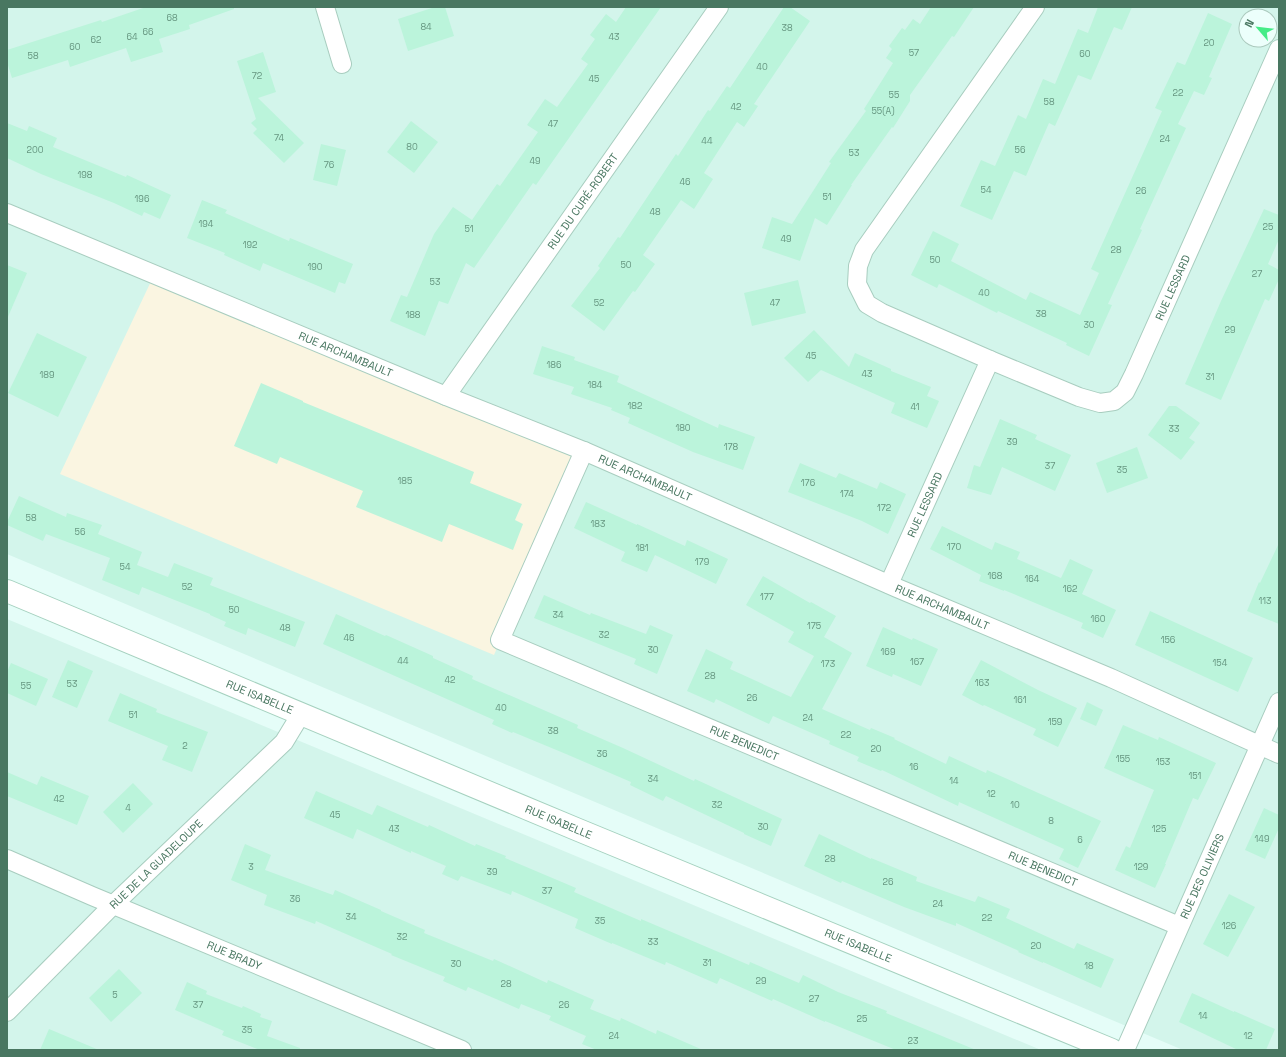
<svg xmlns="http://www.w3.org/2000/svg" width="1286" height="1057" font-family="'Space Grotesk',sans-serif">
<rect width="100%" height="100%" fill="#e5fdf8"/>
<g fill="#d3f5eb" fill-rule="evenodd">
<path d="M7,7H1279V1050H1183L7,554ZM1246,16H1270V40H1246Z"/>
<polygon points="7,619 1041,1050 7,1050"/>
</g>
<polygon fill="#faf5e1" points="154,275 584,451 494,655 60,474"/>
<g fill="#bbf4db">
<polygon points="146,7 234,7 234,9 189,25 190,29 159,39 163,52 131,62 126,48 70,67 68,60 12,78 7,62 7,50 101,20 102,22"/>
<polygon points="435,7 445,7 454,36 408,51 398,19"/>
<polygon points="626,7 661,7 536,185 533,183 474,268 466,263 448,304 439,301 425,336 390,321 401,295 407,297 434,234 453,207 472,220 497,184 500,186 538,132 527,125 545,99 557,107 588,64 581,59 595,39 590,35 606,14 616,22"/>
<polygon points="784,7 790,7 810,21 754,104 758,106 744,127 737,122 704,173 713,179 694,209 681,200 643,255 655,264 635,292 633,291 604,331 571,306 600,268 598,266 618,237 620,238 676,154 678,156 708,110 710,111 727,86 730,88"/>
<polygon points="931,7 974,7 954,37 952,36 910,95 910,101 893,128 892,127 851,185 852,185 827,225 815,218 800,261 762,248 772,217 792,224 831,163 829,162 866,111 864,109 893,63 886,58 892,49 889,46 902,28 905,30 913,19 920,24"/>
<polygon points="1098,7 1132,7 1122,30 1114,27 1091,80 1078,75 1055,126 1049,123 1026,176 1014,171 992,220 960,206 981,160 995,166 1018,115 1026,119 1043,79 1055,84 1078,29 1088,33"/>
<polygon points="1208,13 1232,24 1209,77 1212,78 1204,95 1194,91 1178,124 1186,128 1140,229 1142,230 1108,304 1112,305 1089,356 1066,345 1067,343 998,311 997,313 939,284 937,288 911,275 933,231 959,244 951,261 1026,300 1030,292 1080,315 1099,273 1091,269 1162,111 1155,108 1177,62 1185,65"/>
<polygon points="263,52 276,92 258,98 304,143 284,163 253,133 257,129 251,123 256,119 237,61"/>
<polygon points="411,121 438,142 414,173 387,152"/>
<polygon points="7,123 27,131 29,126 57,138 53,147 126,177 127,175 171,195 160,219 144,212 142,216 114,203 41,174 7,158"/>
<polygon points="321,144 346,150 337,186 313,180"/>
<polygon points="202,200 227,210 225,213 289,241 290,238 353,264 345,284 339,282 335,293 263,263 260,271 224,255 225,253 187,238"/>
<polygon points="1264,209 1279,215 1279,239 1268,264 1279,270 1279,279 1269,301 1265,299 1221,400 1185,384 1221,301"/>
<polygon points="7,265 27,273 7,319"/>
<polygon points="798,280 806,313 752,326 744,293"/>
<polygon points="814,330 849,367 855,353 891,369 891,371 931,387 927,396 939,401 927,428 891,413 895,403 821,370 808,382 784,358"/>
<polygon points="37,333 87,357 58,417 8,393"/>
<polygon points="542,346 575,357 574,360 619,376 617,382 718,428 719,424 755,437 743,470 693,452 628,423 630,418 611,410 612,408 571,394 574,387 533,374"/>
<polygon points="261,383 303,401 303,402 474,472 470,483 522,504 515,520 523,524 513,550 449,524 442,542 356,507 363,491 280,457 277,464 234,446"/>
<polygon points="1169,406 1176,406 1200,423 1189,438 1195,442 1181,460 1148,435"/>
<polygon points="1000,419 1037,435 1035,439 1071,455 1055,491 1002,467 991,495 967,488 974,465 980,467"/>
<polygon points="1137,447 1148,478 1107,493 1096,463"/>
<polygon points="800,463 836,478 839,473 877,489 880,482 906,494 888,534 862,521 788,492"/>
<polygon points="19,496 66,517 67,513 102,525 98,534 142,552 137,565 168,577 174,563 213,578 210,585 305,622 295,647 248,628 246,635 224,626 226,622 210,615 210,614 142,587 139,595 102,580 110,558 46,534 43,541 7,525 7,522"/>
<polygon points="586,502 637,525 637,524 685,546 687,540 728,559 716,584 655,555 647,572 621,561 625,552 574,528"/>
<polygon points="942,526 992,550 995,542 1020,552 1017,559 1061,578 1070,559 1093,570 1082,594 1116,610 1103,638 1081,628 1083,623 1004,590 1004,591 979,581 981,575 930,549"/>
<polygon points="1279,543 1279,624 1247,611 1259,582 1260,583"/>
<polygon points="763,576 810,603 811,602 836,616 824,637 852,653 822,709 870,730 871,728 895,738 894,739 946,764 949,756 986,773 987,770 1101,821 1078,868 1059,859 1064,849 959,802 958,806 882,770 881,771 857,761 859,757 829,744 830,741 773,716 769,724 716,699 714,703 687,691 706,649 733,662 730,669 791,697 814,656 788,642 794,632 746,605"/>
<polygon points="544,595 590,615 591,613 646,634 650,625 673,635 657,674 634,664 636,659 534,618"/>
<polygon points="1150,611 1253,658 1238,692 1135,645"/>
<polygon points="336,614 385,636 386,635 433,656 433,658 473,676 472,679 578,725 577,728 623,748 694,781 695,779 782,819 771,846 744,834 744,833 666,796 663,801 630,785 631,782 566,754 513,732 512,733 492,724 494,720 323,644"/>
<polygon points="883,627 912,640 913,638 938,649 921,686 893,674 892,677 866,666"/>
<polygon points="68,660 93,671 77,708 52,697"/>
<polygon points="981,660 1038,690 1077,708 1058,747 1033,735 1036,729 984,705 983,706 962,695"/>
<polygon points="11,663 48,679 36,706 7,693 7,672"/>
<polygon points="120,693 157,709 156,712 208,732 192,772 162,760 168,746 108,721"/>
<polygon points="1087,702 1103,710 1096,726 1080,719"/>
<polygon points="1123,725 1158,740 1159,737 1216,763 1198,800 1193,798 1165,864 1166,864 1155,888 1115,870 1126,846 1130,848 1154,790 1104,768"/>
<polygon points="7,772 37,785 41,776 89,796 77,825 7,796"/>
<polygon points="133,783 153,804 123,833 103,812"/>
<polygon points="316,791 372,815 377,805 428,827 429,825 475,846 476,844 506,856 505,858 576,888 574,892 641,921 641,919 749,965 750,962 799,983 803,975 838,992 887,1011 886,1013 976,1050 896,1050 825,1021 825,1022 773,999 772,1001 720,978 717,984 666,962 665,965 612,943 612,944 575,928 578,919 512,891 511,895 461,876 458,881 442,874 446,866 411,851 411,853 357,829 353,839 304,818"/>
<polygon points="1264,808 1279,815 1279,828 1265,859 1245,850"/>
<polygon points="819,834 871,859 871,858 917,877 916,881 975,902 978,896 1010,909 1006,918 1074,949 1077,943 1114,959 1101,988 1043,962 1043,963 1018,952 1019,951 956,923 956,926 904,907 842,881 841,883 804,866"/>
<polygon points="245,844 271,855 265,870 333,895 335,890 381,910 381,911 425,930 424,933 493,961 494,959 547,983 548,980 594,1000 590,1009 620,1021 621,1018 656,1034 657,1030 703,1050 597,1050 582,1044 586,1036 549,1020 551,1016 521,1004 519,1009 468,987 466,991 443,981 445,977 391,955 392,954 316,921 315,924 264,905 267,895 231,880"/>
<polygon points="1229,894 1255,907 1228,957 1203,944"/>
<polygon points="119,969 142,993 111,1022 89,998"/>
<polygon points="187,982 207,991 206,994 242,1008 243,1006 261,1014 260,1017 272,1021 267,1036 300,1048 300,1050 260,1050 222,1035 224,1031 175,1010"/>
<polygon points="1192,993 1234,1012 1234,1011 1275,1029 1266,1050 1238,1050 1179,1022"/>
<polygon points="49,1029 99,1050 40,1050"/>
</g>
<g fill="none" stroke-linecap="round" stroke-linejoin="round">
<defs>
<g id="street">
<polyline points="325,7 342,64"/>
<path id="s1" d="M7,213L446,396L584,451L897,588L1111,678L1279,754"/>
<polyline points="990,360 882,313 867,304 857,284 858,266 864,250 1035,7"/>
<path id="s2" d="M446,396L719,7"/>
<path id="s3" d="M584,451L500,640L1179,926"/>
<path id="s4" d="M889,584L990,360L1079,397L1100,403L1114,401L1125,392L1134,374L1279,49"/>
<path id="s5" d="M7,859L92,896L462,1050"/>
<path id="s6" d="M7,1012L113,905L284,742L301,714"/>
<path id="s7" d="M1125,1050L1279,702"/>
</g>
<g id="secondary">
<path id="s8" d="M7,591L576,829L1112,1050"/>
</g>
</defs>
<use href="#street" stroke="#a8cdbf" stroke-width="20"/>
<use href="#secondary" stroke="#a5d1bf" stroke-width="24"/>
<use href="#street" stroke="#fff" stroke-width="18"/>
<use href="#secondary" stroke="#fff" stroke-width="22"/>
</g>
<g text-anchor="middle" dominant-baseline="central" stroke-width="4" stroke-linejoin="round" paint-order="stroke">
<g font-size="9" fill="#669680">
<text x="172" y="18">68</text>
<text x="426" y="27">84</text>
<text x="787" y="28">38</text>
<text x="148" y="32">66</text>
<text x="132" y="37">64</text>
<text x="614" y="37">43</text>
<text x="96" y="40">62</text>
<text x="1209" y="43">20</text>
<text x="75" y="47">60</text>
<text x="914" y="53">57</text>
<text x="1085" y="54">60</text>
<text x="33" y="56">58</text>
<text x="762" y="67">40</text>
<text x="257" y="76">72</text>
<text x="594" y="79">45</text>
<text x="1178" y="93">22</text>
<text x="894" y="95">55</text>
<text x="1049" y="102">58</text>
<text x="736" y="107">42</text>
<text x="883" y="111">55(A)</text>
<text x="553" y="124">47</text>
<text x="279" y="138">74</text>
<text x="1165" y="139">24</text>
<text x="707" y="141">44</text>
<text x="412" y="147">80</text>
<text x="35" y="150">200</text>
<text x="1020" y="150">56</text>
<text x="854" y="153">53</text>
<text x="535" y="161">49</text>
<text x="329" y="165">76</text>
<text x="85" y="175">198</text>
<text x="685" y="182">46</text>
<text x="986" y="190">54</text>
<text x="1141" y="191">26</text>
<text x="827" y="197">51</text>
<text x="142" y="199">196</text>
<text x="655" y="212">48</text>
<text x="206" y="224">194</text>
<text x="1268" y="227">25</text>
<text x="469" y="229">51</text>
<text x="786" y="239">49</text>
<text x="250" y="245">192</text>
<text x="1116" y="250">28</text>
<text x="935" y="260">50</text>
<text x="626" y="265">50</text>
<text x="315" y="267">190</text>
<text x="1257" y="274">27</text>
<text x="435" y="282">53</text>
<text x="984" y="293">40</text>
<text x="599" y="303">52</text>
<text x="775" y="303">47</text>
<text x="1041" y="314">38</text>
<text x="413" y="315">188</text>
<text x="1089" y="325">30</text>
<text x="1230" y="330">29</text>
<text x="811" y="356">45</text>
<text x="554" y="365">186</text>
<text x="867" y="374">43</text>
<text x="47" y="375">189</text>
<text x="1210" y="377">31</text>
<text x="595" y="385">184</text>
<text x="635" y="406">182</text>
<text x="915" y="407">41</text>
<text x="683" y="428">180</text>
<text x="1174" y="429">33</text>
<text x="1012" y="442">39</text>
<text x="731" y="447">178</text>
<text x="1050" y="466">37</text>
<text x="1122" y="470">35</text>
<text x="405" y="481">185</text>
<text x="808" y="483">176</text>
<text x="847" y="494">174</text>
<text x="884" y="508">172</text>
<text x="31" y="518">58</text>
<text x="598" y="524">183</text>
<text x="80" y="532">56</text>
<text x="954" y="547">170</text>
<text x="642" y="548">181</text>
<text x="702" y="562">179</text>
<text x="125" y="567">54</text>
<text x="995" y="576">168</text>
<text x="1032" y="579">164</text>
<text x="187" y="587">52</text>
<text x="1070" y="589">162</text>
<text x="767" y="597">177</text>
<text x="1265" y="601">113</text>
<text x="234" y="610">50</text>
<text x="558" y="615">34</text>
<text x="1098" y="619">160</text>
<text x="814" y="626">175</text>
<text x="285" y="628">48</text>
<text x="604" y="635">32</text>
<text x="349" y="638">46</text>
<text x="1168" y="640">156</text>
<text x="653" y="650">30</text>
<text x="888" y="652">169</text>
<text x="403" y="661">44</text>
<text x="917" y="662">167</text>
<text x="1220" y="663">154</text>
<text x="828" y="664">173</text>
<text x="710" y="676">28</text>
<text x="450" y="680">42</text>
<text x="982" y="683">163</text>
<text x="72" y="684">53</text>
<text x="26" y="686">55</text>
<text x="752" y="698">26</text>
<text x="1020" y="700">161</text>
<text x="501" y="708">40</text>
<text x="133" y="715">51</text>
<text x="808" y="718">24</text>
<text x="1055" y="722">159</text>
<text x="553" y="731">38</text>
<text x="846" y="735">22</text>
<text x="185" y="746">2</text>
<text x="876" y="749">20</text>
<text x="602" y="754">36</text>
<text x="1123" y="759">155</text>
<text x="1163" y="762">153</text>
<text x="914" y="767">16</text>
<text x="1195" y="776">151</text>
<text x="653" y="779">34</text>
<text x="954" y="781">14</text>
<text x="991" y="794">12</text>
<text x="59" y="799">42</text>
<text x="717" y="805">32</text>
<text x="1015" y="805">10</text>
<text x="128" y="808">4</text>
<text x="335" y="815">45</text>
<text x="1051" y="821">8</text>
<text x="763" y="827">30</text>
<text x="394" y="829">43</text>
<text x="1159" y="829">125</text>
<text x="1262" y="839">149</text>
<text x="1080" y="840">6</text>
<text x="830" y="859">28</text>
<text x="251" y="867">3</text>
<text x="1141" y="867">129</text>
<text x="492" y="872">39</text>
<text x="888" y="882">26</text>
<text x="547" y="891">37</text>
<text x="295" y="899">36</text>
<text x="938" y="904">24</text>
<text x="351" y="917">34</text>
<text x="987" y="918">22</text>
<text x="600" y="921">35</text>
<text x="1229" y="926">126</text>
<text x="402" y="937">32</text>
<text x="653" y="942">33</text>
<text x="1036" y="946">20</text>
<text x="707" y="963">31</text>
<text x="456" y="964">30</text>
<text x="1089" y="966">18</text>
<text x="761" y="981">29</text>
<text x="506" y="984">28</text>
<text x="115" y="995">5</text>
<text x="814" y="999">27</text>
<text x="198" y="1005">37</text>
<text x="564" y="1005">26</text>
<text x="1203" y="1016">14</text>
<text x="862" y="1019">25</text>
<text x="247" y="1030">35</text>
<text x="614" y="1036">24</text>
<text x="1248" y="1036">12</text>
<text x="913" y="1041">23</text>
</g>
<g font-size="11" fill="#497761" stroke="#ecfffb">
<text stroke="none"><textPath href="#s2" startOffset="238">RUE DU CURÉ-ROBERT</textPath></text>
<text stroke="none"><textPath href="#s4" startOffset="507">RUE LESSARD</textPath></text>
<text stroke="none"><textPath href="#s1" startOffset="367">RUE ARCHAMBAULT</textPath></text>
<text stroke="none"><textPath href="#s1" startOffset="691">RUE ARCHAMBAULT</textPath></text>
<text stroke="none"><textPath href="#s4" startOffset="87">RUE LESSARD</textPath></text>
<text stroke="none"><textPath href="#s1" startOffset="1015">RUE ARCHAMBAULT</textPath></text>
<text stroke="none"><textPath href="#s8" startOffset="274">RUE ISABELLE</textPath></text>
<text stroke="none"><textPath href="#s3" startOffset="472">RUE BENEDICT</textPath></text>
<text stroke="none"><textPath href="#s8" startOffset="598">RUE ISABELLE</textPath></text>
<text stroke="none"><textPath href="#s6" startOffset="210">RUE DE LA GUADELOUPE</textPath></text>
<text stroke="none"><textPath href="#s3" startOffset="796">RUE BENEDICT</textPath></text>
<text stroke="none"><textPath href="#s7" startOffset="190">RUE DES OLIVIERS</textPath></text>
<text stroke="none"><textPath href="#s8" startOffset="922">RUE ISABELLE</textPath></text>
<text stroke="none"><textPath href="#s5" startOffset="247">RUE BRADY</textPath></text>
</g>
</g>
<rect width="1286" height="1057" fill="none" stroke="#497761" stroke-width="16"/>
<g transform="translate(1258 28) rotate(298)"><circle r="19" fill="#ecfffb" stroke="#abc9bd"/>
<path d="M0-3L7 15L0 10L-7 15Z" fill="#45ec87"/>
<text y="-6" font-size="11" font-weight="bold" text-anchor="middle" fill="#497761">N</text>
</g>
</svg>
